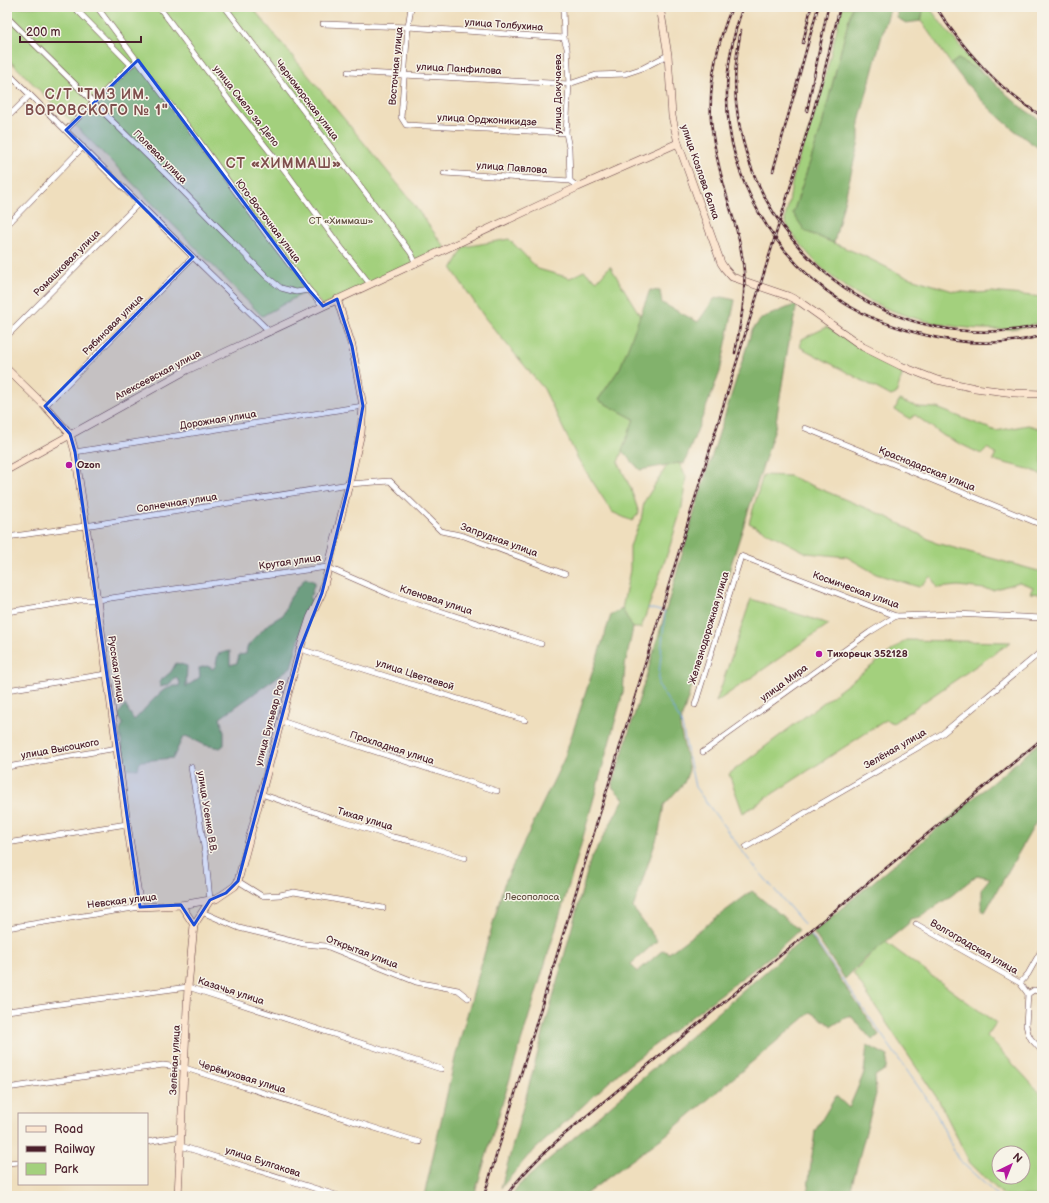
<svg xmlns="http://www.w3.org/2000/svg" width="1049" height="1203" font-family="'Balsamiq Sans',sans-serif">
<rect width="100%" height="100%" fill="#f7f3e8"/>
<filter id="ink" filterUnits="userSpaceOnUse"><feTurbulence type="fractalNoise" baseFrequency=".025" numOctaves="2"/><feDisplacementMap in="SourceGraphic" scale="8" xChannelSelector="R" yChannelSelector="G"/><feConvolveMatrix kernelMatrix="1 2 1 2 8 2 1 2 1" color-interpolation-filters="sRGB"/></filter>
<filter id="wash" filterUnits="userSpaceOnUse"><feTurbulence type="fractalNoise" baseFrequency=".012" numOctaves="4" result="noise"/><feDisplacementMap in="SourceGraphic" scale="16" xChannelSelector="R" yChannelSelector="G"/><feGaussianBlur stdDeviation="0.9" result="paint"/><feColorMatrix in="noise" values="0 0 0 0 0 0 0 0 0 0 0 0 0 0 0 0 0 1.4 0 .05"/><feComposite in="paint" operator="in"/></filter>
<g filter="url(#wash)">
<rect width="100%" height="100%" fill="#efdebd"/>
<g fill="#a3d07d" stroke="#767854" fill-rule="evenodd">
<polygon points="7,7 252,7 406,194 446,249 323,306 309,290 262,316 111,161 7,58"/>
<path d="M842,7H852L821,129L793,213L805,231L864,256L904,276L953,291L975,293L992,292L1042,297V322C1034,324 1026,327 1018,328C1007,330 994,329 982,329C918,326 847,302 805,250C800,243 787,229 785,220C785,215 788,207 789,202C791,191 792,180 795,170C801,149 810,130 816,109C826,76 834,41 842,7Z"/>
<polygon points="921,7 929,7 947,31 983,73 958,59 951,64 921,21 923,11"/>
<polygon points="509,239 538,269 570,278 584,271 597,281 610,266 641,317 620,368 598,400 635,419 618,462 631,489 639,513 632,521 612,512 578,459 544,389 485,318 452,269 464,247"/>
<polygon points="827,327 871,354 903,372 896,394 891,396 800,347 802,339"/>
<polygon points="899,400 918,407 937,408 996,431 1028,425 1042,429 1042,475 1032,470 993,460 996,454 987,448 981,454 944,436 915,415 910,419 895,410"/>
<polygon points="679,463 686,477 682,507 669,549 641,628 633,628 622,609 630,570 630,546 641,520 644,502 668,464"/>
<polygon points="763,475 789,476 885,516 936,543 1042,572 1042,594 1030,593 1033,587 1019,582 993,590 958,586 937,588 931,576 919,587 876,574 847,557 807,553 749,523"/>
<polygon points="751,599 829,624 716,702"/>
<polygon points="906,640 1011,642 893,723 886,720 743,813 729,774"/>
<path d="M884,941L996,1023L987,1036L1042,1095V1196H1004L970,1163L939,1101L853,973ZM999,1153H1023V1177H999Z"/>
</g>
<g fill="#82b26c" stroke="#66684c">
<polygon points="852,7 891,7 884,28 859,122 859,141 834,243 805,231 793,213 821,129"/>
<polygon points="897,7 921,7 923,11 921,21 906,23 897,18"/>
<path d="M958,59L983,73L1022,108L1042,121V150C1010,130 973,95 951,64Z"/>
<polygon points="650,290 660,291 662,303 698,322 714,299 722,297 735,300 720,372 684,464 679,463 640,470 622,451 634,419 598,400 620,368"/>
<polygon points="797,304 788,347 775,428 682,717 680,727 689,770 684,783 664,805 659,832 633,908 657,941 631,964 637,972 663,950 669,953 752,891 799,930 772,955 621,1071 528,1156 501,1188 590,861 624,799 612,787 656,644 700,493 752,330 762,318"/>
<path d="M305,578L315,582L310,598L313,603L303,626L291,667L220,718L224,732V745L220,748L205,745L186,736L182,739L173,758L142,761L139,764L138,769L125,768L120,731L123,724L118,715L125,705L134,720C143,712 159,691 169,687C172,686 176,686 179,686L180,682L176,678L168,685L160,687V681L171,672L176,663L187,666L186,687L200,677L199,668L207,666L213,669L216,665L218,654L230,651V665L237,663L239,655L246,654L247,647L268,624L283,615L290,598Z"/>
<polygon points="622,609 633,628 625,666 623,693 577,859 474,1196 424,1196 456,1054 504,884 564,759 611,615"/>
<polygon points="1042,741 1042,819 1039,817 985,912 982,910 982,888 990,878 977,875 951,896 920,917 910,919 908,924 867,957 845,979 813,932"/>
<polygon points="809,934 879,1035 872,1040 850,1015 832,1026 811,1012 666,1135 583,1196 511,1196 518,1186"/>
<polygon points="867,1045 888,1056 886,1069 875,1076 876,1094 849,1196 807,1196 815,1131 836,1096 849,1108 864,1073"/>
</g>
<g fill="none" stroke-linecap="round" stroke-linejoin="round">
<g stroke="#77aae3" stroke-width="1">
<polyline points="648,608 665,612 658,685 681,721 695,787 749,860 804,924"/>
<polyline points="810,933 934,1109 958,1159 998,1196"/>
</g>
</g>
</g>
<g filter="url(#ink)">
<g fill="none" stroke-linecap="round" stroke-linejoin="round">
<defs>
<g id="street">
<polyline points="74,7 131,65"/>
<polyline points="97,7 169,103 197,138 267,235 309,290 323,306"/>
<polyline points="159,7 232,104 286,172 336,241 370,284"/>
<polyline points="225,7 411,253 416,264"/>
<polyline points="411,7 408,27 401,117 406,125 566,133"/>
<polyline points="563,7 564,38 567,48 569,84 566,133 569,148 570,181"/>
<polyline points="7,17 173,181 267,277 281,288 296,292 309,290"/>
<polyline points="323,24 408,27 564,38"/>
<polyline points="7,72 193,257 270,332"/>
<polyline points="348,72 569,84 596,75 625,74 643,68 668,55"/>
<polyline points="7,118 30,95"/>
<polyline points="66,130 131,65 138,60"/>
<polyline points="444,173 570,181 578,187"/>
<polyline points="7,225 83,147"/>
<polyline points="7,336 139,203"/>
<polyline points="45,406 193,257"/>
<polyline points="805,428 1042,525"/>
<polyline points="75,452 363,406"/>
<polyline points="7,537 85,526 349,484 390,481 441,531 464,536 565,574"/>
<polyline points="7,612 80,600 97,600 327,567 391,595 541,644"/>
<polyline points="300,649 525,720"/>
<polyline points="7,690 106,674"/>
<polyline points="695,705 741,556 896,616 955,614 1042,618"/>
<polyline points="281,721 497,791"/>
<polyline points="703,752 870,632 896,616"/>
<polyline points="7,767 117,748"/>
<polyline points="191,767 206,859 210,900"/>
<polyline points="261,794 332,818 393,837 415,842 465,858"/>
<polyline points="7,843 127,824"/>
<polyline points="746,847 943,733 1042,651"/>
<polyline points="238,881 262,896 280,895 294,892 383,908"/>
<polyline points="202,912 239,928 304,944 326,946 416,982 458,990 468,998"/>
<polyline points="916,924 1020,983 1028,994 1026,1025 1028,1033 1031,1039 1042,1051"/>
<polyline points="7,928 140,907"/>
<polyline points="1020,983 1028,974 1042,949"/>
<polyline points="1028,994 1034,990 1042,992"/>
<polyline points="7,1011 188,987 441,1069"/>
<polyline points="7,1088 163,1065 185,1068 419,1142"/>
<polyline points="147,1142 181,1136"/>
<polyline points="181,1146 339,1196"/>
<polyline points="7,1163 19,1162"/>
</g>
<g id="secondary">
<polyline points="660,7 668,55 672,116 678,143 721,263 725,269 732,277 788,296 800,302 863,347 901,366 937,380 975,388 1014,393 1042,394"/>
<polyline points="7,369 45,406 70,434 75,452 97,600 127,824 140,907 181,905 216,899 235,886 238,881 300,649 310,618 322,593 349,484 361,433 363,406 352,346 337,299"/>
<polyline points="7,470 187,370 578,187 678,143"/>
<polyline points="194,925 210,900"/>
<polyline points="178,1196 188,987 194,925 181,905"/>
</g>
</defs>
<use href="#street" stroke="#633c41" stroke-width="6"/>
<use href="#secondary" stroke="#633c41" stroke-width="8"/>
<use href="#street" stroke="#fff" stroke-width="5"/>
<use href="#secondary" stroke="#fbe5cf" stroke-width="7"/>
<defs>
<g id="rail">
<path d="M732,7C717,43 709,81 711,120C713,146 720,172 727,197C729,204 731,211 733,218C739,235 742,253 744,271C746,298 740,326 735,353"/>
<path d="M743,7C733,35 727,63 727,93C726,177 774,258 844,303C866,317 891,326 917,333C957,344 1001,346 1042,336"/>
<path d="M936,7C961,47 1001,92 1042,116"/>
<path d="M741,30C735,59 733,89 738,117C761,261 898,359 1042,325"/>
<polyline points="803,43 811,7"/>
<polyline points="807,111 828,7"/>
<polyline points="773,171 818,7"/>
<polyline points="484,1196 711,446 812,116 823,77 840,7"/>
<path d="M506,1196C523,1172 544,1152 566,1133L1042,739"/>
</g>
</defs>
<use href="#rail" stroke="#4a1f2b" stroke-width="2.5"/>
<use href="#rail" stroke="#f7f3e8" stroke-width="1" stroke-dasharray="3" stroke-linecap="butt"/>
</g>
</g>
<path fill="#1d4ed8" fill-opacity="0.2" stroke="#1d4ed8" stroke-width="3" stroke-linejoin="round" d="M138,60L309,290L323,306L337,299L352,346L363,406L349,484L322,593L300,649L238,881L226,893L210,900L194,925L181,905L140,907L75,452L70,434L45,406L193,257L66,130Z"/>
<g fill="#b5179e" stroke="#f7f3e8" stroke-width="1.5">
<circle cx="69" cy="465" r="4"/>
<circle cx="819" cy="654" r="4"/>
</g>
<g text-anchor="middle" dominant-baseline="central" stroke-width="3" stroke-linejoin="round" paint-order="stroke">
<g font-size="10" fill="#4a1f2b" stroke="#f7f3e8">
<text transform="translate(504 25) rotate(4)">улица Толбухина</text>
<text transform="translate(396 66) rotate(-85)">Восточная улица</text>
<text transform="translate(459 69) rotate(3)">улица Панфилова</text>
<text transform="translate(558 94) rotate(-90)">улица Докучаева</text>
<text transform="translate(307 100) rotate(53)">Черноморская улица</text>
<text transform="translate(246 106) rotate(52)">улица Смело за Дело</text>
<text transform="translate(487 120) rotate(3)">улица Орджоникидзе</text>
<text transform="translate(160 157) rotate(45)">Полевая улица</text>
<text transform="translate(512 168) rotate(4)">улица Павлова</text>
<text transform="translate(700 172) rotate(71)">улица Козлова балка</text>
<text transform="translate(268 221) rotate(53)">Юго-Восточная улица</text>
<text transform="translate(67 263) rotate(-45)">Ромашковая улица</text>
<text transform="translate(113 325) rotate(-45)">Рябиновая улица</text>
<text transform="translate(158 375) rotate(-28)">Алексеевская улица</text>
<text transform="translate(218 420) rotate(-9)">Дорожная улица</text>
<text transform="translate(927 469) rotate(22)">Краснодарская улица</text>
<text transform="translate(177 503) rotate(-9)">Солнечная улица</text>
<text transform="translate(499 540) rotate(20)">Запрудная улица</text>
<text transform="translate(290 562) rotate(-8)">Крутая улица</text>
<text transform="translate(856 590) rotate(20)">Космическая улица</text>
<text transform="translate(436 600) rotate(18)">Кленовая улица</text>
<text transform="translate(709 628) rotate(-73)">Железнодорожная улица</text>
<text transform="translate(116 669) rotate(82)">Русская улица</text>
<text transform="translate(415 675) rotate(18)">улица Цветаевой</text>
<text transform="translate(784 683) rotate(-36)">улица Мира</text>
<text transform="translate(270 723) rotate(-75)">улица Бульвар Роз</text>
<text transform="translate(392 748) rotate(18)">Прохладная улица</text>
<text transform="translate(60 749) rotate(-10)">улица Высоцкого</text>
<text transform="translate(895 749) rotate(-30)">Зелёная улица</text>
<text transform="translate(207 812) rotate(81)">улица Усенко В.В.</text>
<text transform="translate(365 819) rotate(17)">Тихая улица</text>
<text transform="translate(122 901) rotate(-7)">Невская улица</text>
<text transform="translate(974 947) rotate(30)">Волгоградская улица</text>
<text transform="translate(362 952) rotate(21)">Открытая улица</text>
<text transform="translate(231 991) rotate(18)">Казачья улица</text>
<text transform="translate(175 1060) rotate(-87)">Зелёная улица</text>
<text transform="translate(242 1077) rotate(17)">Черёмуховая улица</text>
<text transform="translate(263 1162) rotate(18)">улица Булгакова</text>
</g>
<g font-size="10" fill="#655444" stroke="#f7f3e8">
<text x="341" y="221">СТ «Химмаш»</text>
<text x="532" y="897">Лесополоса</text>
</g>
<g font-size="10" font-weight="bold" fill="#4a1f2b" stroke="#f7f3e8" text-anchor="start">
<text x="77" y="465">Ozon</text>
<text x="827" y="654">Тихорецк 352128</text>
</g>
<g font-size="14" font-weight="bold" letter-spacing="1" fill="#7f4f4d" stroke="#f7f3e8">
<text x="97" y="94">С/Т "ТМЗ ИМ.<tspan x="97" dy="16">ВОРОВСКОГО № 1"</tspan></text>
<text x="284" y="163">СТ «ХИММАШ»</text>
</g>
</g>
<rect width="1049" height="1203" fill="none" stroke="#f7f3e8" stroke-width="24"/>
<rect x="18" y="1113" width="130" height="72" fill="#f7f3e8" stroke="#b29e9c"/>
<rect x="26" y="1126" width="20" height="6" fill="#fbe5cf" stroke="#b29e9c"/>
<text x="54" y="1133" font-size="12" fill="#4a1f2b">Road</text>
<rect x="26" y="1146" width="20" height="6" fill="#4a1f2b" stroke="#b29e9c"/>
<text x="54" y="1153" font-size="12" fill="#4a1f2b">Railway</text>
<rect x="26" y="1163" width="20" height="12" fill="#a3d07d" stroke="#b29e9c"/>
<text x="54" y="1173" font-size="12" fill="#4a1f2b">Park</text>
<g transform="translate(1011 1165) rotate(43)"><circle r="19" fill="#f7f3e8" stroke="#b29e9c"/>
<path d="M0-3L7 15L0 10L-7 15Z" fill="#b5179e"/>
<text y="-6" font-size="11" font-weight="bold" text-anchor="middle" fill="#4a1f2b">N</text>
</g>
<path d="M20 36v6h121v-6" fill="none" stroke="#4a1f2b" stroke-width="2"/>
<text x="26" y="36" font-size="12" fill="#4a1f2b" stroke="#f7f3e8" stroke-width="3" paint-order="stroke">200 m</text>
</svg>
